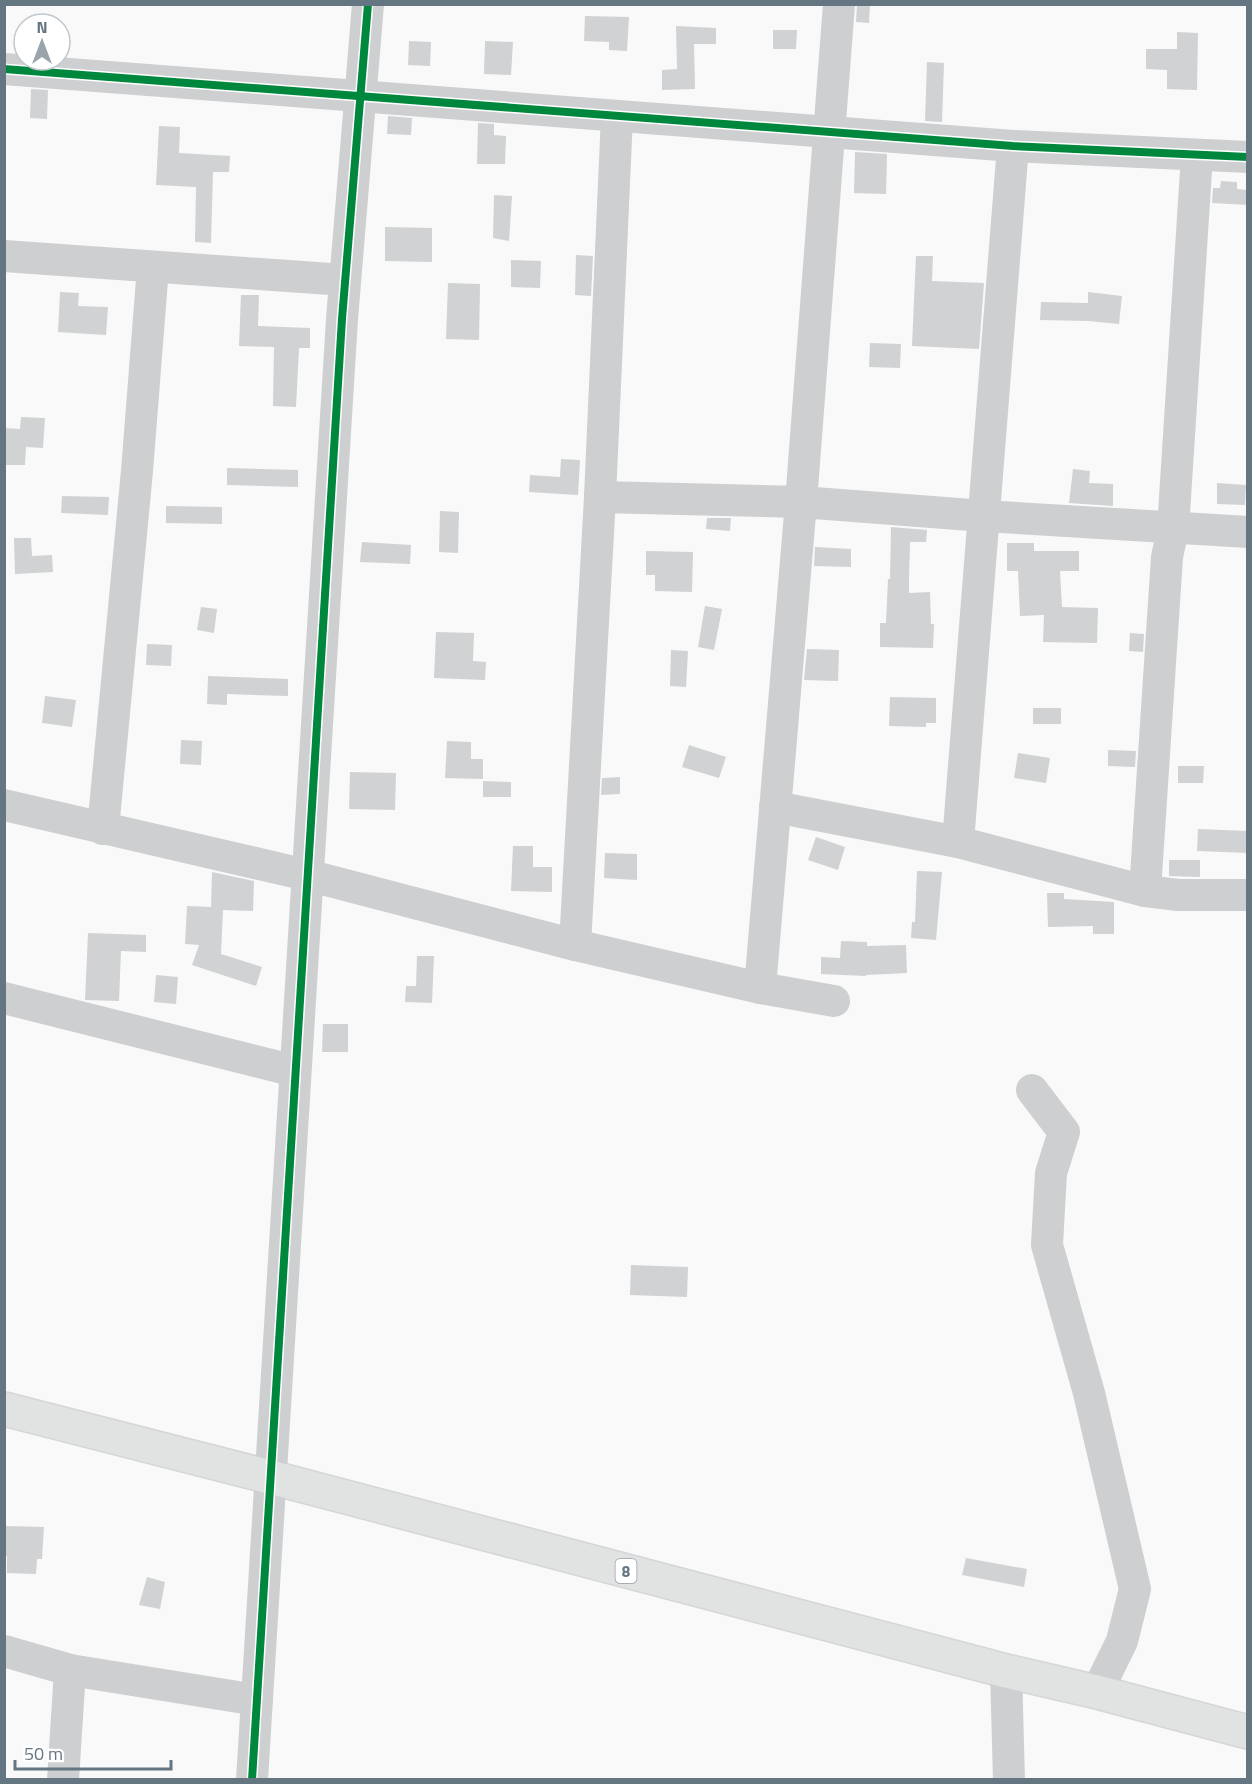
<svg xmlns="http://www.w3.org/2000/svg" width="1252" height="1784" font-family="'Titillium Web',sans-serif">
<rect width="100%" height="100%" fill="#f9f9f9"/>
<g fill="#d0d2d3">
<polygon points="857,4 870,4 869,23 856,22"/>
<polygon points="585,16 629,17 627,51 609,50 609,42 584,41"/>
<polygon points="676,26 716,28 716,44 694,44 695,89 662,90 662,70 677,69"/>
<polygon points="773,30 797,30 796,49 773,49"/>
<polygon points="1177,32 1198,33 1197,90 1167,89 1167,70 1146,69 1146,49 1177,49"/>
<polygon points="409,41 431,42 430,66 408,65"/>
<polygon points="485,41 513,42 511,75 484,74"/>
<polygon points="927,62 944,63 942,122 925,121"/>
<polygon points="31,89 48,90 47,119 30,118"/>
<polygon points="388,116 412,118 411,135 387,134"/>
<polygon points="478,123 494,124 494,135 506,136 505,164 477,164"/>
<polygon points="159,126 180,127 179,153 230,156 229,172 213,172 211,243 195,242 196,187 156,185"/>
<polygon points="855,152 887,154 886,194 854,193"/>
<polygon points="1221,181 1237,182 1237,189 1248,190 1248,205 1212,203 1213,188 1220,188"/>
<polygon points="494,195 512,196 509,241 493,238"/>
<polygon points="385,227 432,228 432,262 385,261"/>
<polygon points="576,255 593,256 591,296 575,295"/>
<polygon points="916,256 933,256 932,281 984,283 979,349 912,346"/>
<polygon points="511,260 541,261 540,288 511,287"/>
<polygon points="448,283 480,284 479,340 446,339"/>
<polygon points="60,292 79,293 78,306 108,307 106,335 58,332"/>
<polygon points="1088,292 1122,296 1119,324 1088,321 1040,320 1041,302 1088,303"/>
<polygon points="241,295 259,295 258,326 310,328 310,348 299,348 296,407 273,406 274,347 239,346"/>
<polygon points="870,343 901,344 900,368 869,367"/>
<polygon points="21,417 45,418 43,448 26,447 25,465 4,465 4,428 20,429"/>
<polygon points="561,459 580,460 578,495 529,492 530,475 560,477"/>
<polygon points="227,468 298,470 298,487 227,485"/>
<polygon points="1073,469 1090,471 1089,483 1113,484 1113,506 1069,503"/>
<polygon points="1217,483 1246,485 1245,505 1217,504"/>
<polygon points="62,496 109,497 108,515 61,513"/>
<polygon points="166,506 222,507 222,524 166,523"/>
<polygon points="440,511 459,512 458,553 439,552"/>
<polygon points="707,518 731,518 730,531 706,529"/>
<polygon points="891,527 927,530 926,542 910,542 909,580 909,593 930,592 931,624 934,624 933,648 880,647 880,623 886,623 888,579 890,579"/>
<polygon points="14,538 31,538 32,556 52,555 53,572 15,574"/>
<polygon points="362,542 411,545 410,564 360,562"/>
<polygon points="1007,543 1034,543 1034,551 1079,551 1079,571 1060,571 1062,607 1098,608 1097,643 1043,642 1044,615 1020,616 1018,571 1007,571"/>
<polygon points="815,547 851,549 851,567 814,566"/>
<polygon points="646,551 693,552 692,592 655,591 655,575 646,575"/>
<polygon points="705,606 722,609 714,650 698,647"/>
<polygon points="201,607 217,609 214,633 197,630"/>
<polygon points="436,632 474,633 473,661 486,662 485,680 434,678"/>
<polygon points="1130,633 1144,634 1143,652 1129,651"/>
<polygon points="147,644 172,645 171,666 146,665"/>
<polygon points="807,649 839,650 838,681 804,680"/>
<polygon points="671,650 688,651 686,687 670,686"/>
<polygon points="208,676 288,679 288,696 227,694 227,705 207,704"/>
<polygon points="45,696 76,700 72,727 42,723"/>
<polygon points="890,697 936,698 936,723 926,723 926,727 889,726"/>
<rect x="1033" y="708" width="28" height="16"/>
<polygon points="181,740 202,741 201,765 180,764"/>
<polygon points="447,741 471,742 471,759 483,759 483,779 445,778"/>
<polygon points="689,745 726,757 719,778 682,767"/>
<polygon points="1108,750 1136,751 1135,767 1108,766"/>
<polygon points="1018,753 1050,758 1046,783 1014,778"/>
<polygon points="1178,766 1204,766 1203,783 1178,783"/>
<polygon points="350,772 396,773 395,810 349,809"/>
<polygon points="620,777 620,794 601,795 602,778"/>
<polygon points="483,781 511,782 511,797 483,797"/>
<polygon points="1198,829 1248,831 1248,853 1197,851"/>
<polygon points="816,837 845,847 838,870 808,860"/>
<polygon points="513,846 533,846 533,867 552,867 552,892 511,891"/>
<polygon points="605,853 637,854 637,880 604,878"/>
<polygon points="1169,860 1200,860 1200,877 1169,876"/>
<polygon points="917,871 942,872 936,940 911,938 912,922 915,922"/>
<polygon points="212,872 254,881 253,911 223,910 221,954 262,967 256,986 192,965 199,945 185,944 187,906 211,907"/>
<polygon points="1047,893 1064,893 1064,899 1114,902 1114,934 1093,934 1093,926 1048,927"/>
<polygon points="88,933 146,935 146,952 121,951 119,1001 85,1000"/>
<polygon points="841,941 867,942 867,946 906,945 907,973 866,975 866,976 821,974 821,957 840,958"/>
<polygon points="417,956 434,956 432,1003 405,1002 406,986 416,986"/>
<polygon points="156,975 178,977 176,1004 154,1002"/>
<polygon points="323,1024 348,1024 348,1052 322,1052"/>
<polygon points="631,1265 688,1267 687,1297 630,1295"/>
<polygon points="6,1526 44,1527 42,1559 37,1559 36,1574 7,1573 7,1556 5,1556"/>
<polygon points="966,1558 1027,1569 1024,1587 962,1575"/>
<polygon points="147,1577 165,1582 160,1609 139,1605"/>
</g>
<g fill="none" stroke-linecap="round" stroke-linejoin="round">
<defs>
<polyline id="major" points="4,1409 270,1477 1006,1671 1097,1692 1248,1732"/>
</defs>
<use href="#major" stroke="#d5d6d7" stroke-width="36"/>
<g stroke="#cecfd0" stroke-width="32">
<polyline points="4,69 1013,146 1248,157"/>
<polyline points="4,256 345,280"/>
<polyline points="600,497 801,502 984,516 1248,532"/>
<polyline points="4,805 307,875 575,945 760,988 834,1001"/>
<polyline points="775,807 958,842 1145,891 1178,895 1248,895"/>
<polyline points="103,829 137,471 153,267"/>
<polyline points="958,842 1013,146"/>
<polyline points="1145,891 1167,557 1173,529 1197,155"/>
<polyline points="575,945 600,497 617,116"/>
<polyline points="760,988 801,502 839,4"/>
<polyline points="4,998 295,1071"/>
<polyline points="1032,1090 1064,1132 1051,1173 1047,1245 1089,1393 1135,1589 1122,1641 1097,1692"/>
<polyline points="4,1651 70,1670 257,1700"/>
<polyline points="1006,1671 1009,1780"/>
<polyline points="63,1780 70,1670"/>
<polyline points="252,1780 342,319 368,4"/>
</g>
<use href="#major" stroke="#e1e2e2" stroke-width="33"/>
<defs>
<g id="cycleway">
<polyline points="4,69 1013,146 1248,157"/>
<polyline points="252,1780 342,319 368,4"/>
</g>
</defs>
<use href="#cycleway" stroke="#fff" stroke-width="11"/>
<use href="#cycleway" stroke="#00873e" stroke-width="8"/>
</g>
<g text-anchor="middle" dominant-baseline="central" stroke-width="6" stroke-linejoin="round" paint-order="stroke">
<rect fill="#fff" stroke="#939fa8" stroke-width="1.5" x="615.5" y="1559" width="21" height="24" rx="4.5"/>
<g font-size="15" font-weight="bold" fill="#657683">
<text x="626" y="1571">8</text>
</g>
</g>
<rect width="1252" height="1784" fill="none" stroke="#657683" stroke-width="12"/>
<g transform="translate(42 42)"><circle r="28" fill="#ffffff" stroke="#c1c8cd" stroke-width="1.5"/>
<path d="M0-4.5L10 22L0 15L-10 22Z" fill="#99a4ac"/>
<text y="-9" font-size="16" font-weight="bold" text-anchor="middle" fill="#657683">N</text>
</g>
<path d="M15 1760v9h156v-9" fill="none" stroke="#657683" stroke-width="3"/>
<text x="24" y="1760" font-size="18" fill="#657683" stroke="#ffffff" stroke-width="4.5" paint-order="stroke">50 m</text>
</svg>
